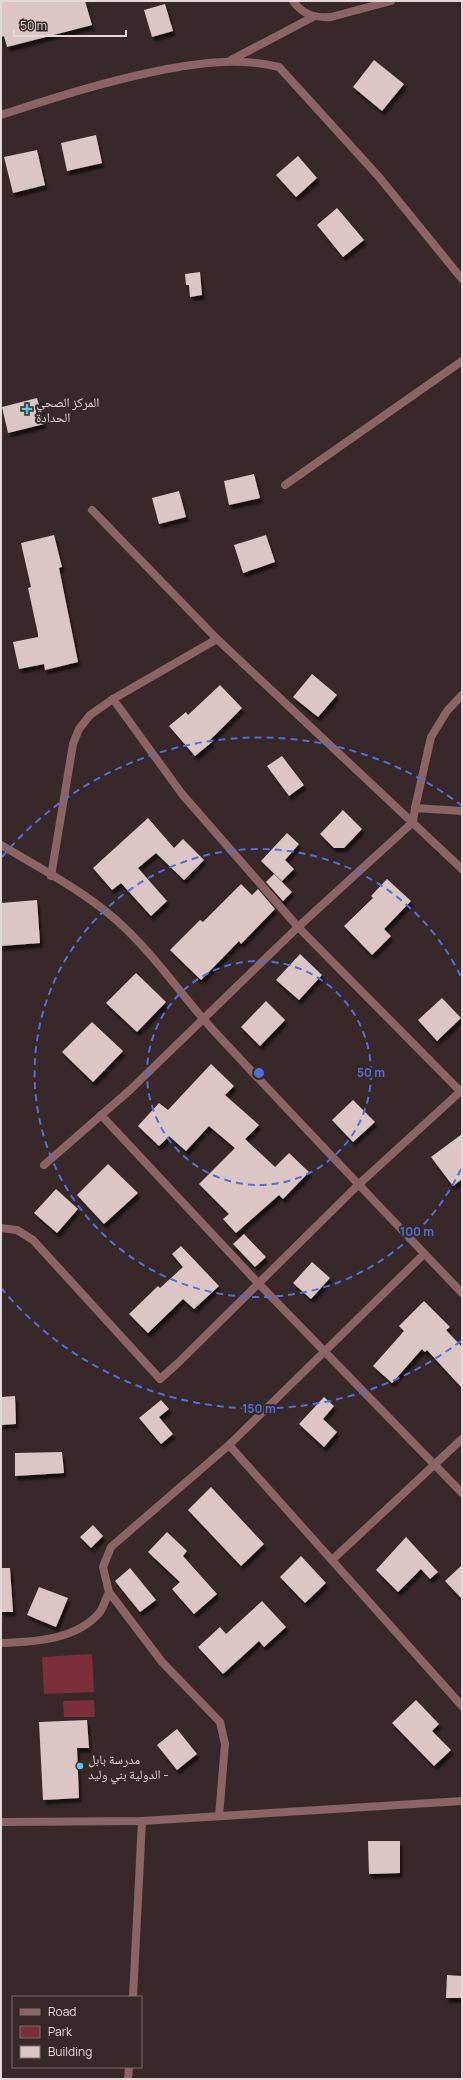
<svg xmlns="http://www.w3.org/2000/svg" width="463" height="2080" font-family="Manrope,'Noto Naskh Arabic',sans-serif">
<defs>
<filter id="shadow"><feDropShadow dx="2.5" dy="4.5" stdDeviation="1" flood-color="#0009"/></filter>
</defs>
<rect width="100%" height="100%" fill="#392829"/>
<g fill="#7c2f39">
<polygon points="92,1654 94,1692 44,1694 42,1657"/>
<polygon points="94,1700 95,1717 64,1717 63,1701"/>
</g>
<g fill="#dbc5c5" filter="url(#shadow)">
<polygon points="1,1 85,1 92,25 7,47 4,36 1,37"/>
<polygon points="165,4 173,31 152,37 144,10"/>
<polygon points="374,60 404,84 382,111 353,87"/>
<polygon points="96,135 102,163 67,171 61,143"/>
<polygon points="37,150 45,185 13,193 4,157"/>
<polygon points="298,156 317,178 296,197 276,175"/>
<polygon points="337,208 364,240 343,257 317,225"/>
<polygon points="200,272 202,295 190,297 189,285 186,285 185,274"/>
<polygon points="37,398 44,424 8,433 2,407"/>
<polygon points="254,474 260,498 229,505 224,481"/>
<polygon points="179,491 186,517 159,524 152,498"/>
<polygon points="54,535 62,567 59,568 78,662 45,670 44,664 19,669 13,642 38,637 38,634 28,588 31,587 21,543"/>
<polygon points="266,535 275,562 243,573 234,545"/>
<polygon points="312,674 337,695 318,717 293,697"/>
<polygon points="220,685 242,708 210,740 212,742 195,756 169,726 186,712 188,715"/>
<polygon points="282,756 304,785 289,796 267,766"/>
<polygon points="343,810 362,829 344,848 334,848 320,834"/>
<polygon points="148,818 174,848 183,839 204,860 184,880 156,853 138,868 167,901 151,916 121,883 112,890 93,868"/>
<polygon points="287,833 299,844 285,860 294,869 282,881 261,861"/>
<polygon points="274,874 292,892 283,901 266,882"/>
<polygon points="387,879 411,901 384,929 391,936 372,955 344,926 373,898 371,896"/>
<polygon points="241,884 252,895 258,889 275,909 241,944 239,941 201,980 170,950 200,920 203,922"/>
<polygon points="37,900 40,943 1,946 1,903"/>
<polygon points="300,954 322,975 299,1000 276,980"/>
<polygon points="136,973 166,1002 137,1032 106,1003"/>
<polygon points="442,998 461,1018 437,1041 418,1020"/>
<polygon points="266,1001 285,1020 260,1046 241,1027"/>
<polygon points="92,1022 123,1051 93,1082 62,1052"/>
<polygon points="211,1064 234,1086 225,1095 259,1125 245,1139 275,1167 289,1153 309,1172 283,1199 279,1195 236,1233 223,1219 229,1214 199,1184 235,1148 209,1126 186,1151 169,1136 159,1146 138,1126 159,1103 168,1110"/>
<polygon points="353,1100 375,1122 353,1142 332,1120"/>
<polygon points="462,1134 462,1179 453,1186 431,1157"/>
<polygon points="108,1164 138,1193 104,1224 77,1195"/>
<polygon points="56,1189 78,1209 57,1233 34,1213"/>
<polygon points="244,1234 266,1257 255,1267 233,1244"/>
<polygon points="181,1246 219,1286 194,1309 183,1299 148,1333 129,1314 158,1286 160,1288 183,1267 172,1254"/>
<polygon points="312,1262 330,1278 311,1299 293,1283"/>
<polygon points="424,1301 450,1327 446,1330 462,1347 462,1388 427,1350 425,1352 422,1349 392,1383 373,1366 404,1331 399,1326"/>
<polygon points="15,1396 16,1424 1,1425 1,1397"/>
<polygon points="324,1397 334,1406 323,1419 337,1432 324,1447 299,1424"/>
<polygon points="161,1400 169,1409 159,1417 173,1434 161,1444 139,1418"/>
<polygon points="62,1452 64,1473 15,1476 15,1453"/>
<polygon points="211,1487 264,1544 241,1566 188,1510"/>
<polygon points="93,1525 103,1536 91,1548 80,1537"/>
<polygon points="167,1532 187,1551 183,1556 217,1594 194,1614 172,1589 180,1582 148,1552"/>
<polygon points="406,1537 438,1572 430,1579 421,1569 398,1592 376,1570"/>
<polygon points="301,1556 326,1583 305,1603 280,1577"/>
<polygon points="462,1565 462,1599 445,1581"/>
<polygon points="1,1568 10,1568 13,1612 1,1612"/>
<polygon points="130,1568 156,1600 140,1612 115,1581"/>
<polygon points="39,1587 68,1598 56,1627 27,1615"/>
<polygon points="262,1601 286,1627 264,1647 259,1641 223,1674 198,1647 220,1627 226,1634"/>
<polygon points="416,1700 439,1724 432,1731 451,1750 434,1766 392,1723"/>
<polygon points="87,1720 89,1748 77,1748 79,1798 43,1800 39,1722"/>
<polygon points="177,1729 197,1754 177,1770 157,1745"/>
<polygon points="368,1841 400,1841 400,1873 369,1874"/>
<polygon points="447,1975 462,1976 462,1998 446,1998"/>
</g>
<g fill="none" stroke-linecap="round" stroke-linejoin="round">
<g stroke="#8c6466" stroke-width="8">
<path d="M293,1C303,15 315,18 331,17L391,1"/>
<polyline points="231,60 313,17"/>
<path d="M1,115C56,97 110,80 167,69C205,62 241,58 279,67L379,177L462,279"/>
<polyline points="285,485 462,361"/>
<polyline points="92,510 217,639 462,869"/>
<polyline points="113,699 182,794 298,927 462,1093"/>
<polyline points="415,808 462,811"/>
<path d="M1,845C38,867 83,891 115,919C153,952 181,995 214,1031C296,1119 379,1206 462,1293"/>
<polyline points="51,876 73,744 79,729 90,715 113,699 217,639"/>
<polyline points="101,1115 258,1283 462,1493"/>
<polyline points="44,1165 130,1090 298,927 413,822 415,808 431,737 447,711 462,695"/>
<polyline points="1,1228 17,1230 33,1240 160,1379 178,1363 358,1185 462,1090"/>
<polyline points="229,1445 462,1706"/>
<polyline points="332,1560 462,1439"/>
<path d="M1,1643C34,1642 77,1640 100,1612C104,1606 106,1598 109,1592"/>
<polyline points="219,1816 225,1744 220,1722 162,1662 109,1592 103,1567 111,1547 229,1445 424,1254"/>
<polyline points="1,1822 142,1821 462,1801"/>
<polyline points="133,1997 142,1821"/>
<polyline points="128,2079 129,2067"/>
</g>
</g>
<g fill="none" stroke="#4f70d8" stroke-width="2" stroke-dasharray="7 5">
<circle cx="259" cy="1073" r="112"/>
<path d="M461 1169A224 224 0 1 1 461 977"/>
<path d="M461 1341A336 336 0 0 1 2 1289M2 857A336 336 0 0 1 461 805"/>
</g>
<g fill="#57c9e3" stroke="#392829" stroke-width="1.5">
<path d="M25 403h4v4h4v4h-4v4h-4v-4h-4v-4h4z"/>
<circle cx="80" cy="1766" r="4"/>
</g>
<g text-anchor="middle" dominant-baseline="central" stroke-width="4" stroke-linejoin="round" paint-order="stroke">
<g font-size="13" fill="#e4d8d8" stroke="#392829" text-anchor="start">
<text x="36" y="402">المركز الصحي<tspan x="36" dy="15">الحدادة</tspan></text>
<text x="88" y="1759">مدرسة بابل<tspan x="88" dy="15">الدولية بني وليد -</tspan></text>
</g>
</g>
<circle cx="259" cy="1073" r="6" fill="#4f70d8" stroke="#392829" stroke-width="2"/>
<g font-size="12" text-anchor="middle" font-weight="bold" fill="#4f70d8" stroke="#392829" stroke-width="4" stroke-linejoin="round" paint-order="stroke">
<text x="371" y="1077">50 m</text>
<text x="417" y="1236">100 m</text>
<text x="259" y="1413">150 m</text>
</g>
<rect width="463" height="2080" fill="none" stroke="#e4d8d8" stroke-width="4"/>
<rect x="12" y="1996" width="130" height="72" fill="#392829" stroke="#7d6e6f"/>
<rect x="20" y="2009" width="20" height="6" fill="#8c6466" stroke="#7d6e6f"/>
<text x="48" y="2016" font-size="12" fill="#e4d8d8">Road</text>
<rect x="20" y="2026" width="20" height="12" fill="#7c2f39" stroke="#7d6e6f"/>
<text x="48" y="2036" font-size="12" fill="#e4d8d8">Park</text>
<rect x="20" y="2046" width="20" height="12" fill="#dbc5c5" stroke="#7d6e6f"/>
<text x="48" y="2056" font-size="12" fill="#e4d8d8">Building</text>
<path d="M14 30v6h112v-6" fill="none" stroke="#e4d8d8" stroke-width="2"/>
<text x="20" y="30" font-size="12" fill="#e4d8d8" stroke="#392829" stroke-width="3" paint-order="stroke">50 m</text>
</svg>
